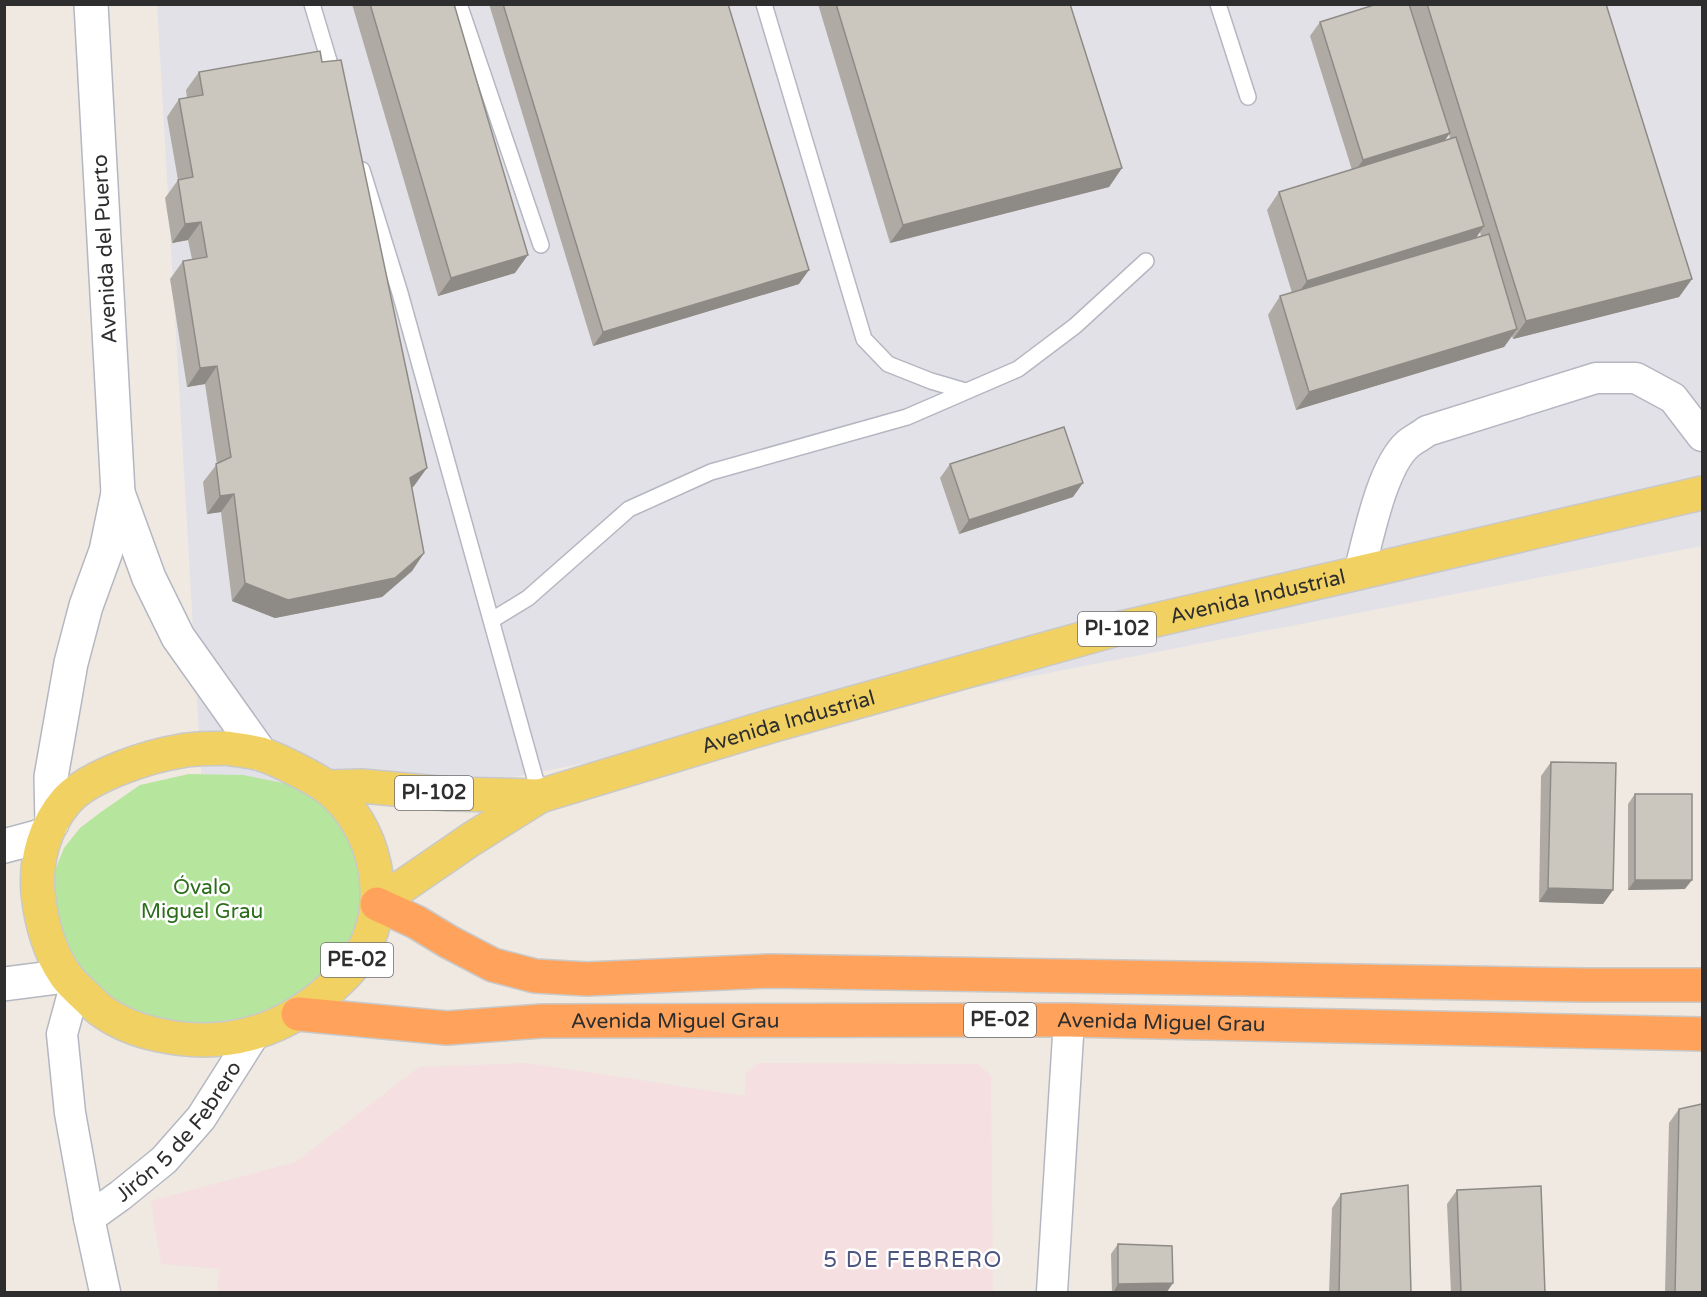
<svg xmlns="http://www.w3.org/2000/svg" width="1707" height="1297" font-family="'Varela Round',sans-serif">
<rect width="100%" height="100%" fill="#efe9e1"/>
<polygon fill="#e3e1e8" points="157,5 1702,5 1702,546 205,837"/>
<polygon fill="#f5dfe0" points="527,1063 745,1096 746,1073 759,1063 978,1064 991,1076 993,1292 217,1292 220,1269 161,1264 151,1201 296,1162 419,1067"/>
<polygon fill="#b6e59e" points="189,774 243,775 283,783 309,790 332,807 352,837 365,894 365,921 335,967 284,1003 244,1018 203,1024 142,1017 97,990 66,952 55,901 53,875 64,848 80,828 101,812 140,785"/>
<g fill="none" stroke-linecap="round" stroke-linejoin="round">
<defs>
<g id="lane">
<polyline points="312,4 335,81"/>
<polyline points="459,4 541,245"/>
<polyline points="764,4 864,339 888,364 931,381 965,391"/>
<polyline points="1218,4 1248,97"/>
<polyline points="362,170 400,293 540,796"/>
<polyline points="492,620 528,598 629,509 711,472 907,417 1018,369 1075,326 1146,261"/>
</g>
<g id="street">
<path d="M1359,573C1368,539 1382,466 1408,444C1414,439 1421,436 1427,431L1596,378H1636L1673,398L1702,436"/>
<polyline points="75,986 62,1034 70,1113 89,1218 105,1292"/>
<path id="s1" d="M89,1218L121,1195L164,1160L201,1118L255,1033"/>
<polyline points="1052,1292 1069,1020"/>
</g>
<g id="secondary">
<polyline points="118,493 149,578 178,637 261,754"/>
<polyline points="52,823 51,777 71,663 86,606 106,551 118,493 91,4"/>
<polyline points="4,846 45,835"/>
<polyline points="4,984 66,976"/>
</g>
<g id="primary">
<path d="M226,748C237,750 250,751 261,754C277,759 315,778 328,788C375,825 392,898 363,951C354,967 343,977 330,989C281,1033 223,1049 159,1035C139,1031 116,1022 99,1009C93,1004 87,997 81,992C75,986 68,980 64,973C48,949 41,922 38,893C35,860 45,825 67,800C90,775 149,756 181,751C196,748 211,749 226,748Z"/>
<polyline points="327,787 362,786 449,794 540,796"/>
<path id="s2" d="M377,901L403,886L470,840L540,796L774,725L1117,629L1702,493"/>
</g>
<g id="highway">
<polyline points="377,904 416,922 449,942 493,965 535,976 587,979 770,971 1586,985 1702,985"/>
<path id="s3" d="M298,1014L447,1028L542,1021L1069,1020L1702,1034"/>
</g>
</defs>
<use href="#lane" stroke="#b4b7c1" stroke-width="18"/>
<use href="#street" stroke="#b4b7c1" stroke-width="33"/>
<use href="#secondary" stroke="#b4b7c1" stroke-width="36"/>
<use href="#primary" stroke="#c9c9c9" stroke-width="36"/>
<use href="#highway" stroke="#c9c9c9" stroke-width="36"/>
<use href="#lane" stroke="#fff" stroke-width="15"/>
<use href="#street" stroke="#fff" stroke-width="30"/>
<use href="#secondary" stroke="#fff" stroke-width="33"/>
<use href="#primary" stroke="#f2d163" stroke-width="33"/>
<use href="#highway" stroke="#ffa35c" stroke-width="33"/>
</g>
<g fill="#afaba4" fill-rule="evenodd">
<polygon points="352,4 454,4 515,273 438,296"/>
<polygon points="489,4 728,4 799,284 593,346"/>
<polygon points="818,4 1070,4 1122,168 1109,187 890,243"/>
<path d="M1377,4H1606L1692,279L1679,297L1513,339L1512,336L1504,347L1296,410L1268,315L1280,296L1292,293L1267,210L1279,192L1352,170L1310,36L1320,22ZM1449,134L1450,139L1444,141ZM1480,232L1481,236L1476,238Z"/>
<polygon points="199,72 414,486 412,488 424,553 412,571 382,597 275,618 232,601 221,512 207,514 203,482 217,464 205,384 187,387 170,279 183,261 192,259 188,240 172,243 165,198 178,180 167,117 179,99 187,98 186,90"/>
<polygon points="950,464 1073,497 959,534 940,478"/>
<polygon points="1551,762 1613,890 1603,904 1539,902 1541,776"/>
<polygon points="1635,794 1685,889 1628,890 1628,804"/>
<polygon points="1679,1109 1702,1293 1665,1293 1669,1123"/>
<polygon points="1457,1190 1545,1293 1451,1293 1447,1204"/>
<polygon points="1341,1194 1411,1293 1329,1293 1332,1208"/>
<polygon points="1118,1244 1173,1283 1166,1293 1112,1293 1111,1254"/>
</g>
<g fill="#8e8b86">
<polygon points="1450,133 1440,147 1353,174 1363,160"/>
<polygon points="1122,168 1109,187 890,243 903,225"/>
<polygon points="201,222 188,240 172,243 185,224"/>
<polygon points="1484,226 1471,245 1294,299 1307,281"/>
<polygon points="528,255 515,273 438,296 451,278"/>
<polygon points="809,270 799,284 593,346 603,332"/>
<polygon points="1692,279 1679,297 1513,339 1526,321"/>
<polygon points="1517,329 1504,347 1296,410 1309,392"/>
<polygon points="217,366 205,384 187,387 200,368"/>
<polygon points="427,468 414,486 397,497 410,478"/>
<polygon points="1083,483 1073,497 959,534 969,520"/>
<polygon points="234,494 221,512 207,514 220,496"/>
<polygon points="424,553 412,571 382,597 275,618 232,601 245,583"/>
<polygon points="1635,880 1692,880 1685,889 1628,890"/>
<polygon points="1548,888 1613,890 1603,904 1539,902"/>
<polygon points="1173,1283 1166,1293 1113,1293 1118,1284"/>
</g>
<g fill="#cbc7bf" stroke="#8e8b86" stroke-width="1.5">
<polygon points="370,4 454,4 528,255 451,278"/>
<polygon points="503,4 728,4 809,270 603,332"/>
<polygon points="836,4 1070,4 1122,168 903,225"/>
<polygon points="1377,4 1409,4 1450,133 1363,160 1320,22"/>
<polygon points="1427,4 1606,4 1692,279 1526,321"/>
<polygon points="320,51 322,62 341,60 427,468 410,478 424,553 395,578 288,600 245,583 234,494 220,496 216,464 231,457 217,366 200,368 183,261 207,257 201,222 185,224 178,180 193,177 179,99 203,95 199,72"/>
<polygon points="1456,137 1484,226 1307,281 1279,192"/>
<polygon points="1489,234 1517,329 1309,392 1280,296"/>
<polygon points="1064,427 1083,483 969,520 950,464"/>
<polygon points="1551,762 1616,763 1613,890 1548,888"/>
<rect x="1635" y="794" width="57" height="86"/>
<polygon points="1702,1104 1702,1293 1675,1293 1679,1109"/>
<polygon points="1408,1185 1411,1293 1339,1293 1341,1194"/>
<polygon points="1541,1186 1545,1293 1461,1293 1457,1190"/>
<polygon points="1118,1244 1172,1246 1173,1283 1118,1284"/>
</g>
<g text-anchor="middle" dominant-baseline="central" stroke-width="5" stroke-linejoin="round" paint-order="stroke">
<g fill="#fff" stroke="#6d6d6d" stroke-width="1.5">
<rect x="1078" y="612" width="78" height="34" rx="4.5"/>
<rect x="395" y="776" width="78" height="34" rx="4.5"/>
<rect x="321" y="943" width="72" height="34" rx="4.5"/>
<rect x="964" y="1003" width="72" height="34" rx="4.5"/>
</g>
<g font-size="20" font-weight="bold" fill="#2e2e2e">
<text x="1117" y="629">PI-102</text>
<text x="434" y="793">PI-102</text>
<text x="357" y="960">PE-02</text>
<text x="1000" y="1020">PE-02</text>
</g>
<g font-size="21" fill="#2e2e2e" stroke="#fff">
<text transform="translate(105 249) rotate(-93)">Avenida del Puerto</text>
<text stroke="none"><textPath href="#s2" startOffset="939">Avenida Industrial</textPath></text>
<text stroke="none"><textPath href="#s2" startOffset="453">Avenida Industrial</textPath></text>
<text stroke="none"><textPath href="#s3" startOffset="378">Avenida Miguel Grau</textPath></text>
<text stroke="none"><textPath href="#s3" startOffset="864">Avenida Miguel Grau</textPath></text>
<text stroke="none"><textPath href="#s1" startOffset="126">Jirón 5 de Febrero</textPath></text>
</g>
<g font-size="21" fill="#2c6e1b" stroke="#fff">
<text x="202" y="887">Óvalo<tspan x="202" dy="24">Miguel Grau</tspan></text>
</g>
<g font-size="22" letter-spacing="1.5" fill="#4d5680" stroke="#fff">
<text x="913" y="1260">5 DE FEBRERO</text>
</g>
</g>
<rect width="1707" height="1297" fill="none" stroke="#2e2e2e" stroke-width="12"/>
</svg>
